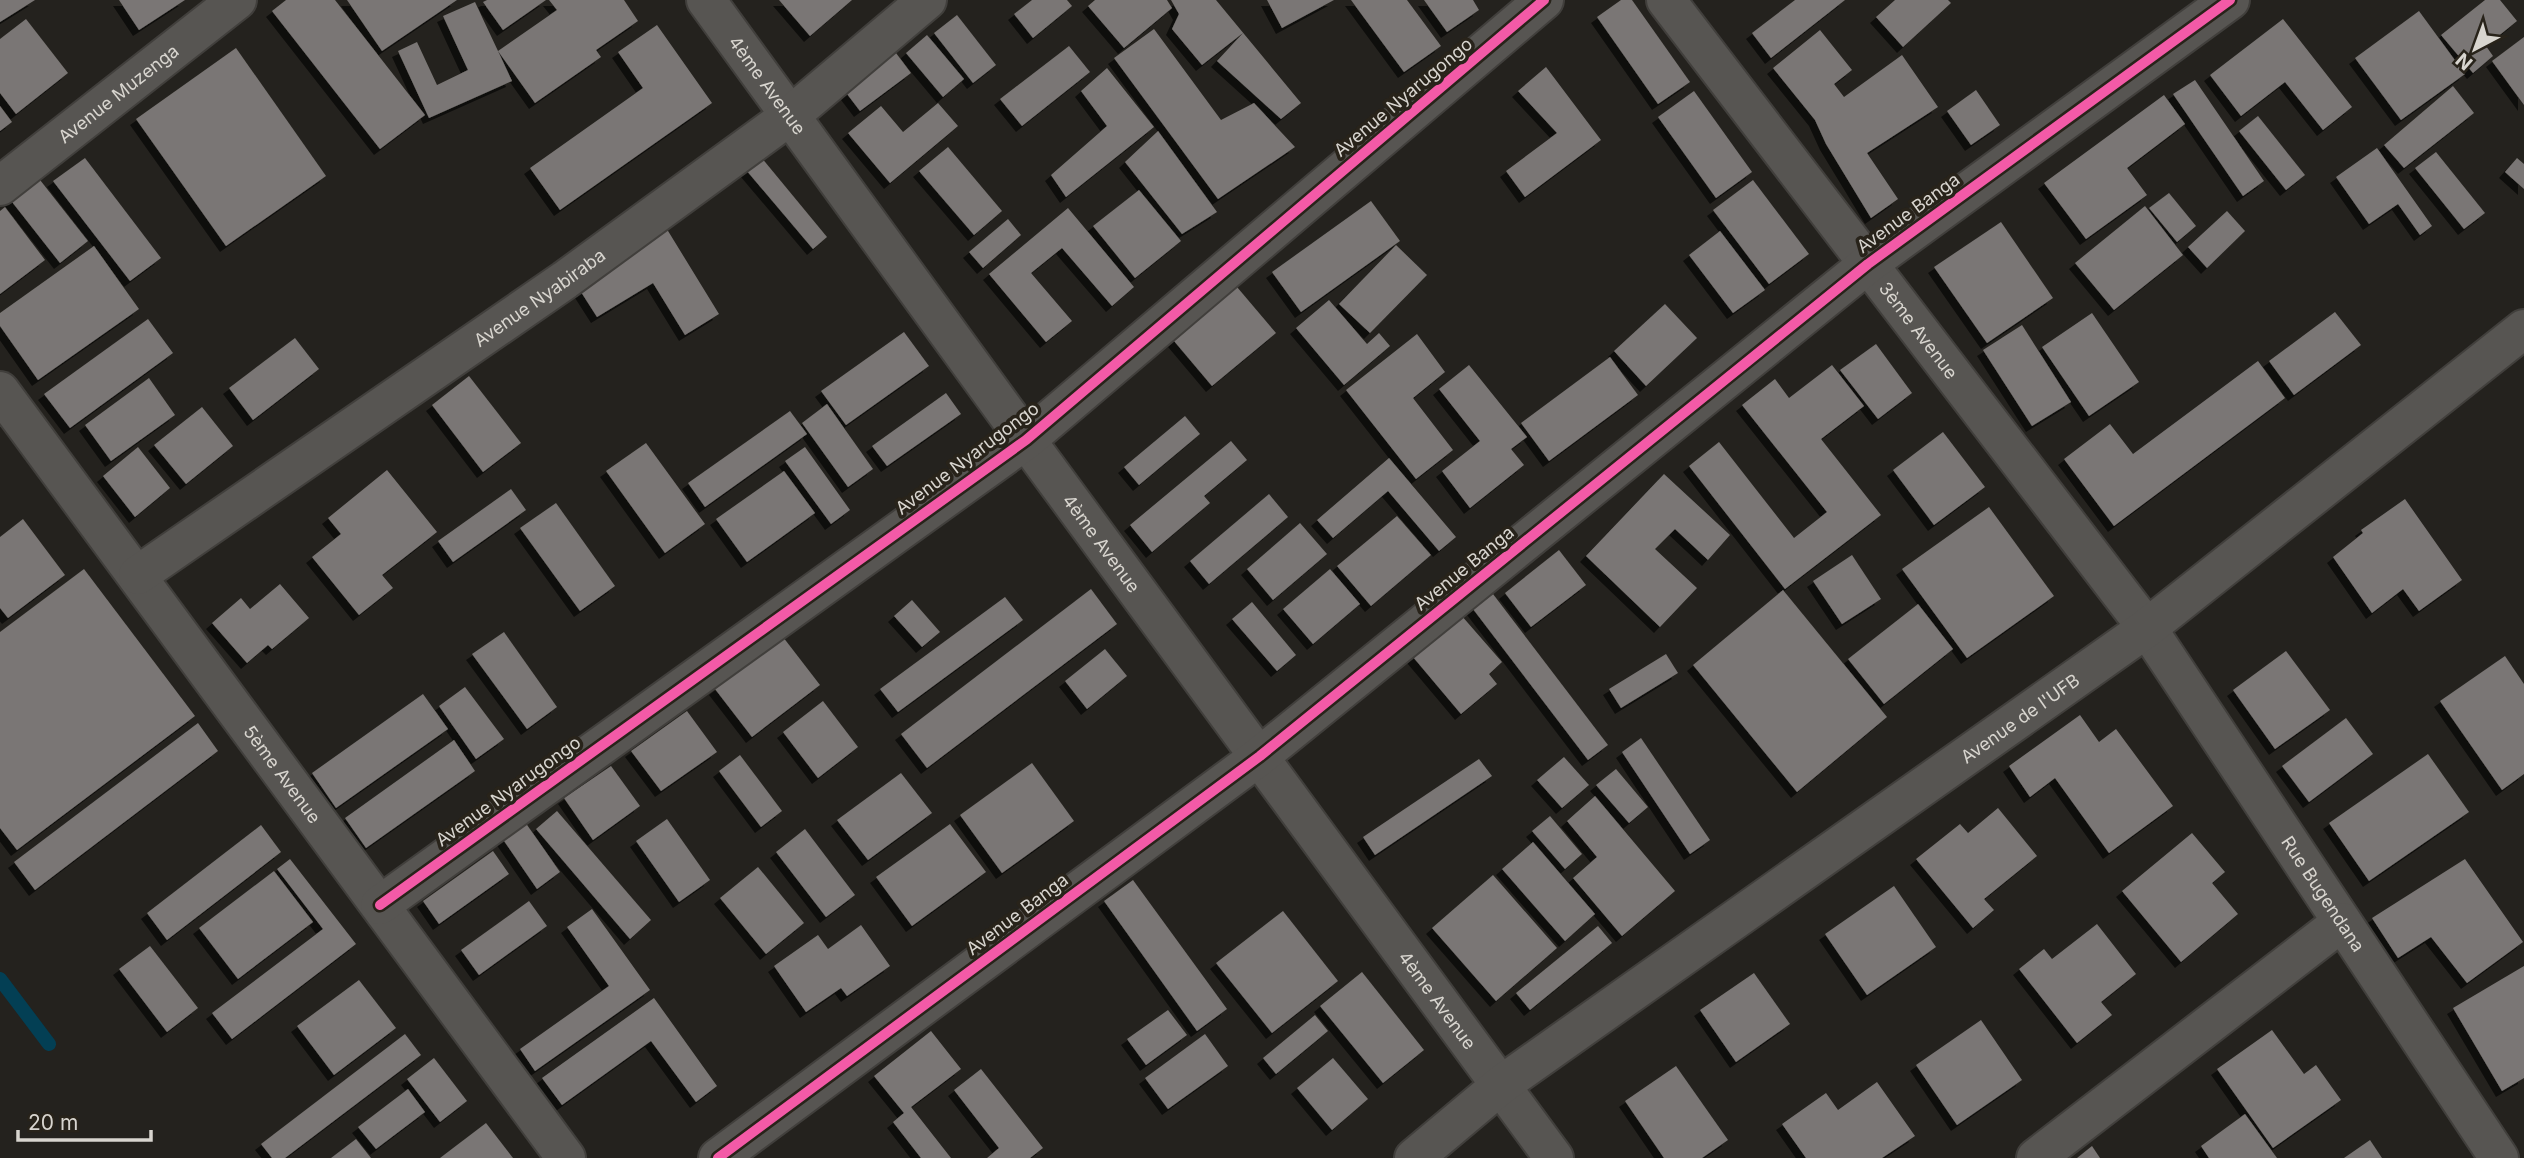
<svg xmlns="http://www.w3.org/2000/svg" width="2524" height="1158" font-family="Inter,sans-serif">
<defs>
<filter id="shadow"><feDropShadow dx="-6" dy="6" stdDeviation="0" flood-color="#0009"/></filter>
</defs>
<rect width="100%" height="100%" fill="#24221e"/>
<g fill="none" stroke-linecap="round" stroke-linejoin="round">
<polyline stroke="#033f54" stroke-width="14" points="0,979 49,1044"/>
</g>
<g fill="#7a7674" filter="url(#shadow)">
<polygon points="0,0 35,0 0,22"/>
<polygon points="119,0 185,0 139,30"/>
<polygon points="286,0 335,0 425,115 380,149 272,11"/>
<polygon points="347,0 457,0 382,51"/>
<polygon points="487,0 546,0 503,30 483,2"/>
<polygon points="549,0 624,0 638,21 596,50 601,57 535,103 498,51 512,81 429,118 398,51 417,42 437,85 468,70 443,16 475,2 498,51 557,10"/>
<polygon points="779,0 852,0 810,36"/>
<polygon points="1032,0 1067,0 1072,6 1033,38 1014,14"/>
<polygon points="1095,0 1167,0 1172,8 1124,48 1088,6"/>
<polygon points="1171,0 1216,0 1301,103 1281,119 1217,61 1243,33 1202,65 1172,29 1179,14"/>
<polygon points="1267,0 1334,0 1282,28"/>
<polygon points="1351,0 1407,0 1441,46 1404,72"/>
<polygon points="1424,0 1473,0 1479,10 1447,32"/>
<polygon points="1621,0 1632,0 1690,82 1658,104 1597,17"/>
<polygon points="1795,0 1845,0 1771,58 1752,33"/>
<polygon points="1895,0 1948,0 1951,3 1903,47 1876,17"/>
<polygon points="2485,0 2500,0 2517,21 2486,46 2493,56 2473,73 2441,35"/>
<polygon points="2419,11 2465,74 2401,120 2355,58"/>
<polygon points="957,15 996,65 973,83 934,33"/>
<polygon points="26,19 68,73 16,114 0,93 0,39"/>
<polygon points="2283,19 2352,107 2323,130 2285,82 2241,116 2210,75"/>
<polygon points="657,25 712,103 560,210 530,168 643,88 618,52"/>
<polygon points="1154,29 1221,120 1254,103 1295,147 1218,199 1114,58"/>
<polygon points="1820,30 1852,70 1834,84 1844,97 1902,55 1938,107 1867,153 1898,199 1871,218 1826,144 1815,120 1773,68"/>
<polygon points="927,35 964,79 943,97 906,53"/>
<polygon points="2524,37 2524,105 2492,61"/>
<polygon points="1069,46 1090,72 1022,126 1000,99"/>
<polygon points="236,48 326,176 226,246 136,119"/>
<polygon points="896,53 911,73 860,111 844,90"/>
<polygon points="1546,67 1601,140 1525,197 1506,171 1557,133 1518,91"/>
<polygon points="1107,68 1154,127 1066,197 1051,175 1107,126 1081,91"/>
<polygon points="2195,80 2264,181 2243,196 2173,94"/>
<polygon points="2453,86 2474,113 2404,168 2384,145"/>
<polygon points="1976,90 2000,125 1971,145 1947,111"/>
<polygon points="1694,91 1752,172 1716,198 1658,117"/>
<polygon points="2164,95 2185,124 2127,168 2147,195 2086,239 2044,183"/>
<polygon points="938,103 958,126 890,183 848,133 881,106 903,132"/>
<polygon points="0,106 12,122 0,131"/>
<polygon points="2258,116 2305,175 2286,190 2239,131"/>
<polygon points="1158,131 1217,212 1182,234 1125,162"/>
<polygon points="948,147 1002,211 974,235 919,171"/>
<polygon points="2377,148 2432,226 2420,235 2398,204 2369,224 2336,177"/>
<polygon points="756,151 827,237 813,249 741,164"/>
<polygon points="2436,152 2485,213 2464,229 2415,168"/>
<polygon points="85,158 161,258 130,281 53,181"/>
<polygon points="2517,158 2524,164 2524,189 2505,172"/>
<polygon points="33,171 88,241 60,263 5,193"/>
<polygon points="1753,180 1809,254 1769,284 1713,210"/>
<polygon points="1139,190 1181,241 1135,278 1093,226"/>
<polygon points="2169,193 2196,226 2177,242 2149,208"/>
<polygon points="1371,201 1400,241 1301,312 1272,272"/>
<polygon points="2145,206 2183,255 2114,310 2075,263"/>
<polygon points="5,207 45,260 0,294 0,211"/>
<polygon points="1068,208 1134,287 1112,306 1062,248 1031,273 1072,321 1046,342 989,274"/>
<polygon points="2227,211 2245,231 2207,268 2188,247"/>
<polygon points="1008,219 1021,235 983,268 969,252"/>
<polygon points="2001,222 2053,298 1987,343 1934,267"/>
<polygon points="665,226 719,314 685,335 653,283 597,317 574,281"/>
<polygon points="1720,231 1765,290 1733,313 1689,255"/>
<polygon points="1396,245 1427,275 1370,333 1339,304"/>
<polygon points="94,246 139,309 38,380 0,326 0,313"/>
<polygon points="1237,287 1276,333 1212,386 1174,341"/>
<polygon points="1329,300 1367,344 1379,333 1390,346 1344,385 1296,328"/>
<polygon points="1665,304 1697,338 1646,386 1614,351"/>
<polygon points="2335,312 2361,345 2294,395 2269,361"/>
<polygon points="2092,313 2139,382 2089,416 2042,347"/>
<polygon points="148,319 173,353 70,428 44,394"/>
<polygon points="2022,325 2071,402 2032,426 1983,350"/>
<polygon points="904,332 929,366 846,425 821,391"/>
<polygon points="1417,334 1445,372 1413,398 1453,450 1416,479 1346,390"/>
<polygon points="295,338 319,369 253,420 229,388"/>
<polygon points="1876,344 1912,393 1878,419 1840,370"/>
<polygon points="1610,357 1638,395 1549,461 1521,423"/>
<polygon points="2258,361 2285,398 2114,526 2064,459 2110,424 2133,454"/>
<polygon points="1469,365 1527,437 1511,449 1524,465 1470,508 1442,471 1480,441 1439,389"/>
<polygon points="1832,365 1864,406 1821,439 1881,515 1785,589 1689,466 1719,442 1794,538 1827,512 1742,405 1775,379 1789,398"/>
<polygon points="469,376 521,443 483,472 432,405"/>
<polygon points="149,378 175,415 111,461 85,425"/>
<polygon points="946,393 961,414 887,466 872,446"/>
<polygon points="827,404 873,469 848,487 802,423"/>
<polygon points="202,407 233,446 186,484 154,445"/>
<polygon points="790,411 807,434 705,507 688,483"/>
<polygon points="1185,416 1200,434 1139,485 1124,467"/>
<polygon points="1943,432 1985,487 1934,525 1893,470"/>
<polygon points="1231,441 1247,460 1204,496 1210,503 1152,552 1130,525"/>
<polygon points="646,443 705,524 665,553 606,471"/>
<polygon points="138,447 170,488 135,517 103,476"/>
<polygon points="805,447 850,510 831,524 785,461"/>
<polygon points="1389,458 1456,537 1439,551 1388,491 1333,538 1317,520"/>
<polygon points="387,470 437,532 382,575 393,588 359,615 312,557 341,534 328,518"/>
<polygon points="784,471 815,513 747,562 716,519"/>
<polygon points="1664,474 1730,535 1708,560 1675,529 1655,549 1697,588 1660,627 1586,556"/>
<polygon points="511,489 526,510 453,562 438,541"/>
<polygon points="1269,494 1288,517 1209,584 1190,561"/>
<polygon points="2405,499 2462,580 2419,611 2403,589 2372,613 2333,557 2363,533 2361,530"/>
<polygon points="556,503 615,586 580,611 520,528"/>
<polygon points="1989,507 2054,596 1967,658 1902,569"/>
<polygon points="1397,516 1431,555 1371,606 1337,566"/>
<polygon points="23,519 65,575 8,618 0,608 0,537"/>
<polygon points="1300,523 1327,554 1273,600 1247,569"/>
<polygon points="1559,550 1586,585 1531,627 1505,593"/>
<polygon points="1852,555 1881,599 1842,624 1813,581"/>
<polygon points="84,569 195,716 17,850 0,828 0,632"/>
<polygon points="1330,569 1360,604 1313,644 1283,609"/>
<polygon points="280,584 309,618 272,649 268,645 247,663 212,623 241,598 250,609"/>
<polygon points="1091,589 1117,624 927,768 901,734"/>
<polygon points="1783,590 1887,717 1797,792 1693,665"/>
<polygon points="1493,594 1608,745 1588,760 1473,609"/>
<polygon points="1005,597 1023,620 898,712 880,689"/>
<polygon points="912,600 940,632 922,647 894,616"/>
<polygon points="1252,602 1296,655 1277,671 1232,619"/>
<polygon points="1918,604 1953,649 1884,704 1848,659"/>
<polygon points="1461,615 1502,662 1489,674 1497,684 1461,714 1413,657"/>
<polygon points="504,632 557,707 527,729 472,654"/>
<polygon points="783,637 820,685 752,737 715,689"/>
<polygon points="1105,649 1127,676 1087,709 1065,681"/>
<polygon points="2286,651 2330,710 2275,749 2233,690"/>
<polygon points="1666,654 1678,673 1621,708 1609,689"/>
<polygon points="2505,656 2524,684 2524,774 2502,790 2440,701"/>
<polygon points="465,687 504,739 476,759 439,706"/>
<polygon points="423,694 448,729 336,808 312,773"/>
<polygon points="823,701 858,747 818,778 783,732"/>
<polygon points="687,711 717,752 661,791 631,751"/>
<polygon points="2080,715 2099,742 2116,729 2173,806 2109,853 2055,778 2030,797 2009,766"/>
<polygon points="2346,718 2373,754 2309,802 2282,766"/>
<polygon points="198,723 218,751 35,890 14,862"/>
<polygon points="1641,738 1710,840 1690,854 1622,752"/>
<polygon points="454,740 475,771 366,848 345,818"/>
<polygon points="2428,754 2469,812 2369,881 2329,823"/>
<polygon points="740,755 782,811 761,827 719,771"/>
<polygon points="1564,757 1589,785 1562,808 1537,780"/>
<polygon points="1479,759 1492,776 1375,855 1363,837"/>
<polygon points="1032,763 1074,821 1002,873 960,815"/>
<polygon points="611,766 640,806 593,840 564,798"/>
<polygon points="1616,769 1648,807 1629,823 1596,785"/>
<polygon points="901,773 932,813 868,860 837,820"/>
<polygon points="1595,796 1675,891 1622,936 1573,878 1597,857 1567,821"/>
<polygon points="1998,808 2037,856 1984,899 1994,910 1973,928 1916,859 1960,824 1968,833"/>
<polygon points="557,811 651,920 630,939 536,829"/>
<polygon points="1550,816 1582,854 1565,869 1532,831"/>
<polygon points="667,819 710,880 679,902 636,841"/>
<polygon points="525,822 560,872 537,889 502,838"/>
<polygon points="950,824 986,872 912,926 876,877"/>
<polygon points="261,825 281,852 167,940 147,913"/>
<polygon points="805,829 855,895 826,917 776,852"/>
<polygon points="2192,833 2225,872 2212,883 2238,914 2181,962 2122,891"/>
<polygon points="1533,842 1595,914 1565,941 1502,869"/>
<polygon points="493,851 509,874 439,924 423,901"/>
<polygon points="290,859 356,944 232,1039 212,1013 323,929 277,869"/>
<polygon points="2465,859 2523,942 2467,983 2431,937 2398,958 2372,918"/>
<polygon points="758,867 804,923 766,954 720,898"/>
<polygon points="274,871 313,922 238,979 199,928"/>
<polygon points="1493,875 1557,948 1496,1001 1432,928"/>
<polygon points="1133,880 1227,1009 1197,1031 1104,901"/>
<polygon points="1894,886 1936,947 1867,995 1825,934"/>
<polygon points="529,901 547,926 479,975 461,950"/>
<polygon points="592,909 650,990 535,1071 520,1049 609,986 567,927"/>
<polygon points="1283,911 1338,981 1272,1033 1216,963"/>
<polygon points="2097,924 2136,974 2101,1002 2112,1015 2077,1043 2019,969 2044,949 2052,959"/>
<polygon points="861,925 890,966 847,996 841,988 806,1012 774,966 818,935 828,949"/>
<polygon points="1598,926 1612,943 1530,1010 1516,993"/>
<polygon points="150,946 198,1008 167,1032 119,969"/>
<polygon points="2524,966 2524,1078 2502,1091 2453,1008"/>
<polygon points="1362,972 1424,1050 1383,1083 1320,1006"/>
<polygon points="1754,973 1790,1024 1736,1062 1700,1010"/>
<polygon points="359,980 396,1028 334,1075 297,1026"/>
<polygon points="654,998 717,1086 696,1102 651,1041 562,1105 542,1078"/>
<polygon points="1168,1010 1187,1035 1146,1065 1127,1039"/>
<polygon points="1315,1015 1328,1031 1276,1074 1263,1058"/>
<polygon points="1981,1020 2022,1080 1957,1125 1916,1065"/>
<polygon points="2272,1030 2304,1074 2316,1065 2341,1100 2273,1148 2217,1069"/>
<polygon points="931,1031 961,1069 911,1107 951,1158 921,1158 893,1122 904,1113 874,1076"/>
<polygon points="405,1034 421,1055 285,1158 272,1158 261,1144"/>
<polygon points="1205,1034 1228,1066 1168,1109 1145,1078"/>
<polygon points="434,1058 467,1101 440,1122 407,1079"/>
<polygon points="1333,1058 1368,1099 1332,1130 1297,1088"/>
<polygon points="1676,1066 1728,1140 1702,1158 1664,1158 1625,1101"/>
<polygon points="981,1069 1043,1148 1030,1158 987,1158 999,1148 954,1090"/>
<polygon points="1877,1082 1915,1136 1882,1158 1806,1158 1782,1124 1826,1093 1838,1110"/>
<polygon points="408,1089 425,1112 376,1149 358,1127"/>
<polygon points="2245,1114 2277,1158 2209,1158 2201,1146"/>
<polygon points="486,1123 513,1158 440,1158"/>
<polygon points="356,1139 371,1158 331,1158"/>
<polygon points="2370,1140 2382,1158 2344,1158"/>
<polygon points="2092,1146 2100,1158 2077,1158"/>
</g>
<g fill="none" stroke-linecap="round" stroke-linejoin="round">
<defs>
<g id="minor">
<path id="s1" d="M706,0L1026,440L1554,1158"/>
<path id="s2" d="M1666,0L2147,628L2499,1158"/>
<path id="s3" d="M0,186L237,0"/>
<path id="s4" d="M0,391L566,1158"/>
<path id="s5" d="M138,575L565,280L791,115L927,0"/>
<polyline points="380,905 1026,440 1544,0"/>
<polyline points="718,1158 1260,756 1868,264 2230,0"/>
<path id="s6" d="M1414,1158L1501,1085L2147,628L2524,329"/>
<polyline points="2036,1158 2342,922"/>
</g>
</defs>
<use href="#minor" stroke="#413f3c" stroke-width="42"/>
<use href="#minor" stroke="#575552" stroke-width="38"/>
<defs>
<g id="cycleway">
<polyline points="380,905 1026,440 1544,0"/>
<polyline points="718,1158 1260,756 1868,264 2230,0"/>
</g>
</defs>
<use href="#cycleway" stroke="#28231a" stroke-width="15"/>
<use href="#cycleway" stroke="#f35aa7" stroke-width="10"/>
</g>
<g text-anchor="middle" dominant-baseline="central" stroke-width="7" stroke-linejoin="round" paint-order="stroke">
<g font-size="18" fill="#d8d5cf" stroke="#28231a">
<text stroke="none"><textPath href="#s1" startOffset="105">4ème Avenue</textPath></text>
<text stroke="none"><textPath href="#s3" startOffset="150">Avenue Muzenga</textPath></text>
<text transform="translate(1403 97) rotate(-40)">Avenue Nyarugongo</text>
<text transform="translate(1908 213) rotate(-36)">Avenue Banga</text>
<text stroke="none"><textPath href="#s5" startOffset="488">Avenue Nyabiraba</textPath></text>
<text stroke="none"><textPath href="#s2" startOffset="416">3ème Avenue</textPath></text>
<text transform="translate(967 458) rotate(-37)">Avenue Nyarugongo</text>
<text stroke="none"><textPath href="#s1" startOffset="672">4ème Avenue</textPath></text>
<text transform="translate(1464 568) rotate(-39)">Avenue Banga</text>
<text stroke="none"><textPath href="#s6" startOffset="749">Avenue de l'UFB</textPath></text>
<text stroke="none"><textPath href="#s4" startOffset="476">5ème Avenue</textPath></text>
<text transform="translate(508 791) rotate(-36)">Avenue Nyarugongo</text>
<text stroke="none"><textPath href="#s2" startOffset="1110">Rue Bugendana</textPath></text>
<text transform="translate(1017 914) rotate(-37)">Avenue Banga</text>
<text stroke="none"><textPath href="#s1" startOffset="1239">4ème Avenue</textPath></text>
</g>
</g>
<g transform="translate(2475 49) rotate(221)" stroke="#28231a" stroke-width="5" paint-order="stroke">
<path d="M0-5L12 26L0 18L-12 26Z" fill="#d8d5cf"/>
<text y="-10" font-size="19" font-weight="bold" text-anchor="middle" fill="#d8d5cf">N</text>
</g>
<path d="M18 1130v10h133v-10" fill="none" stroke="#d8d5cf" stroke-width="3.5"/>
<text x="28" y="1130" font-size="21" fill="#d8d5cf" stroke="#28231a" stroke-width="5" paint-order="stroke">20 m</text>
</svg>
